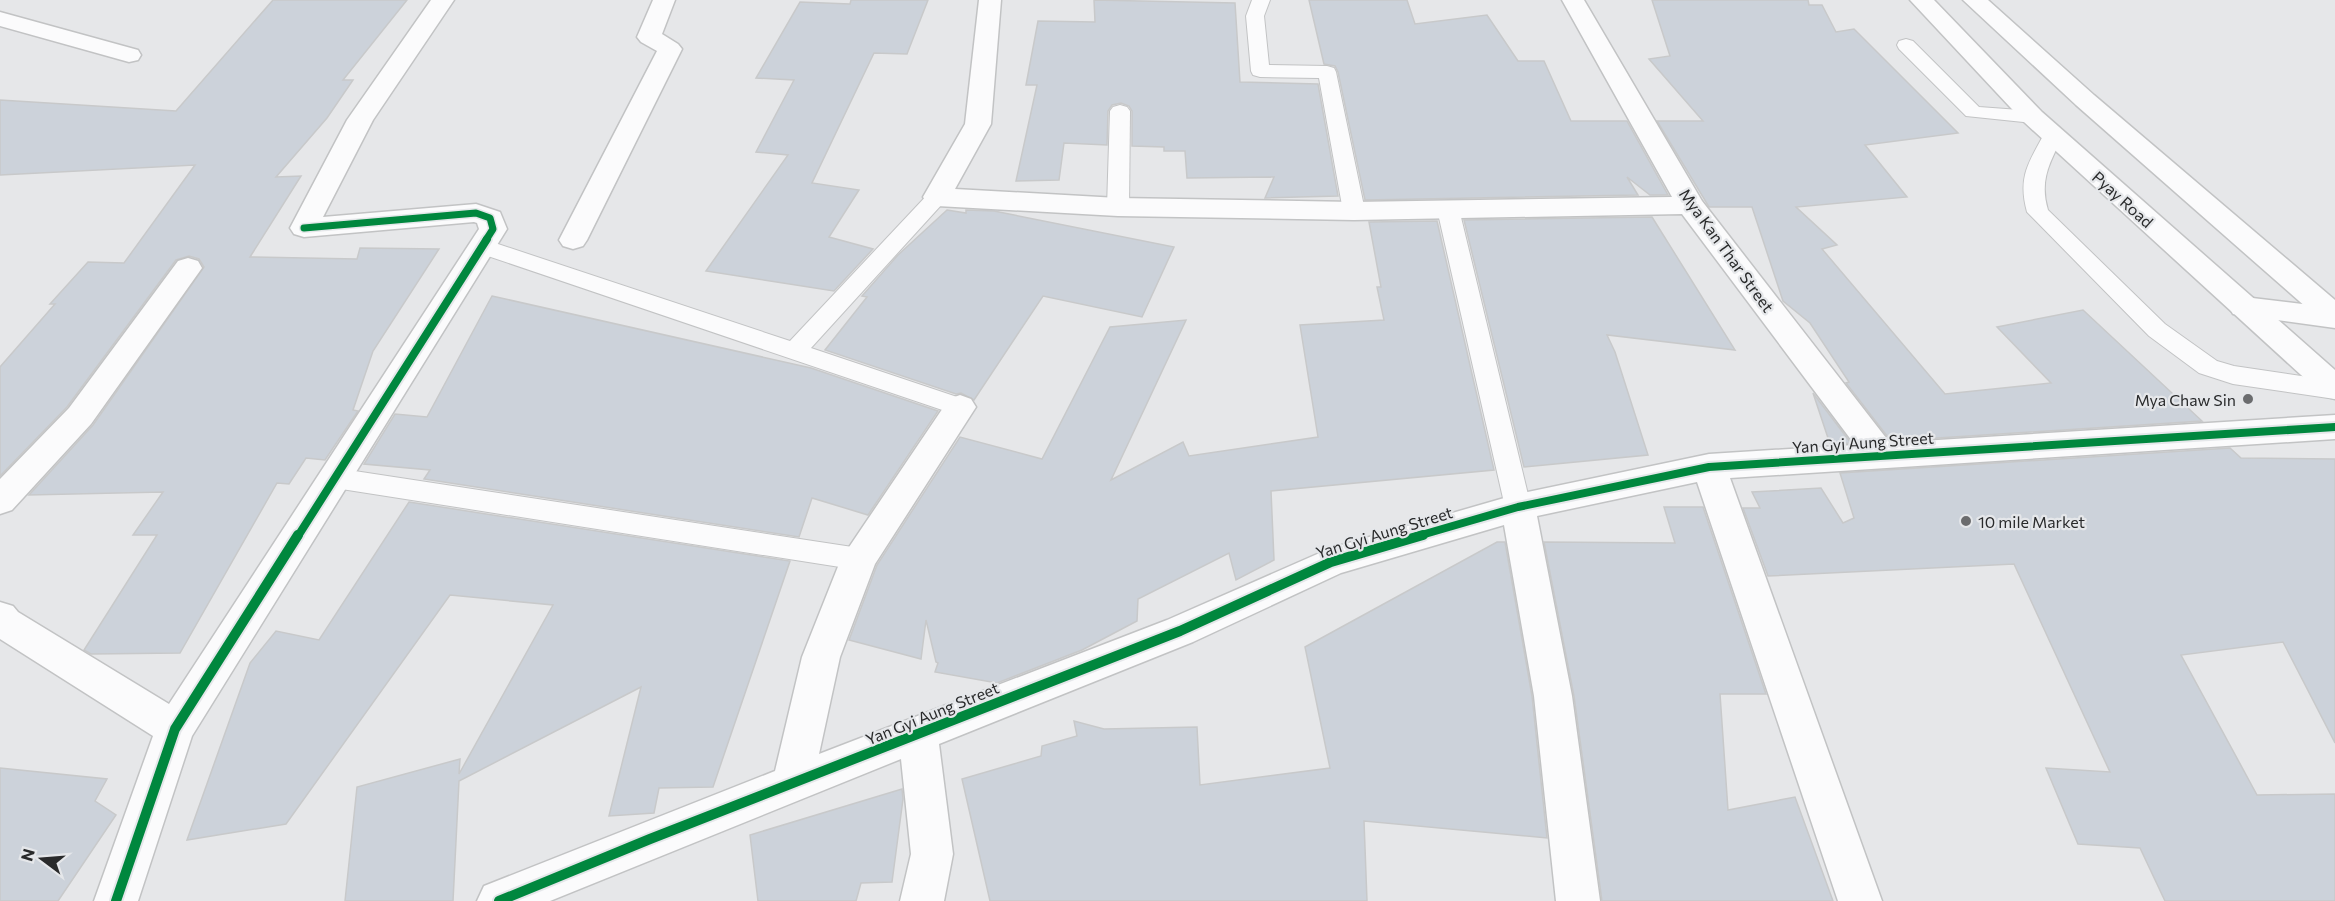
<svg xmlns="http://www.w3.org/2000/svg" width="2335" height="901" font-family="Commissioner,sans-serif">
<rect width="100%" height="100%" fill="#e6e7e9"/>
<g fill="#ccd2da" stroke="#c8c9ca" stroke-width="1.5">
<polygon points="273,0 407,0 343,80 353,80 327,118 276,177 301,176 250,257 357,259 360,248 439,249 373,351 353,410 358,411 325,460 306,458 289,484 277,483 180,653 91,654 84,650 157,535 133,535 163,492 29,495 93,425 204,267 199,259 189,256 176,260 67,407 0,476 0,367 55,304 50,304 88,262 124,263 195,165 0,175 0,100 176,111"/>
<polygon points="851,0 928,0 907,54 874,53 812,183 859,190 829,237 873,249 834,291 706,271 788,155 756,152 794,80 756,78 800,2 850,4"/>
<polygon points="1094,0 1235,3 1240,82 1318,84 1338,196 1265,198 1274,177 1187,178 1185,151 1164,151 1164,147 1132,146 1132,111 1129,106 1121,103 1112,105 1108,111 1107,145 1064,143 1059,180 1016,181 1037,85 1026,85 1038,21 1095,22"/>
<polygon points="1309,0 1407,0 1415,24 1487,15 1518,61 1544,61 1571,121 1627,121 1668,195 1650,195 1627,177 1638,195 1365,200 1338,72 1335,66 1324,64"/>
<polygon points="1652,0 1808,0 1809,5 1822,5 1836,32 1854,29 1958,133 1865,145 1907,197 1796,207 1837,245 1822,249 1945,394 2051,383 1997,327 2083,310 2202,421 1891,441 1846,383 1849,382 1810,323 1783,301 1752,207 1709,207 1657,121 1703,121 1649,59 1670,56"/>
<polygon points="947,210 966,213 966,210 994,211 1174,247 1142,317 1043,296 974,400 961,393 956,394 825,350 867,297 862,296 898,255"/>
<polygon points="1652,217 1735,350 1607,335 1615,352 1648,455 1524,467 1464,220"/>
<polygon points="1437,221 1494,470 1271,491 1274,560 1236,580 1229,553 1138,599 1137,621 1082,650 997,683 935,672 938,663 936,662 926,620 921,659 849,640 877,565 960,437 1042,459 1110,327 1186,320 1111,480 1183,442 1189,456 1318,437 1300,325 1384,320 1377,287 1381,287 1369,222"/>
<polygon points="492,296 811,368 938,411 868,515 812,498 799,537 424,479 430,470 364,464 395,414 427,417"/>
<polygon points="1813,393 1851,443 1830,444"/>
<polygon points="2230,448 2241,458 2335,459 2335,743 2283,642 2181,655 2257,795 2335,794 2335,901 2165,901 2140,848 2078,844 2046,768 2110,772 2014,564 1768,576 1743,508 1760,508 1752,492 1821,488 1843,523 1854,518 1840,473"/>
<polygon points="409,502 790,561 713,787 659,788 654,813 609,816 641,687 459,781 453,901 345,901 357,787 460,759 459,774 553,605 450,595 286,824 187,840 250,663 276,631 319,640"/>
<polygon points="1664,507 1703,507 1766,694 1720,694 1728,810 1795,797 1833,901 1602,901 1574,696 1544,542 1675,543"/>
<polygon points="1497,542 1505,542 1532,696 1547,838 1364,821 1367,901 990,901 962,779 1041,756 1042,746 1077,736 1074,721 1104,729 1197,727 1200,785 1330,768 1305,647"/>
<polygon points="0,768 107,779 95,801 116,815 58,901 0,901"/>
<polygon points="902,789 903,799 892,882 861,883 856,901 758,901 750,835"/>
</g>
<g fill="none" stroke-linecap="round" stroke-linejoin="round">
<defs>
<g id="lane">
<polygon points="1252,0 1270,0 1264,16 1269,65 1327,66 1334,68 1336,72 1365,211 1362,216 1354,218 1346,216 1343,211 1319,78 1260,77 1253,75 1251,71 1246,16"/>
<polygon points="1906,39 1913,41 1979,107 2033,111 2040,113 2043,117 2040,121 2033,123 1966,116 1899,49 1897,45 1899,41"/>
<polygon points="1120,105 1127,107 1130,111 1129,207 1126,212 1118,214 1110,212 1107,207 1110,111 1113,107"/>
<path d="M2053,130L2060,132L2063,136C2050,162 2039,180 2048,210L2165,324L2217,361L2234,366L2335,381V399L2233,384L2199,373L2149,336L2027,212C2018,179 2027,165 2043,136L2046,132Z"/>
<polygon points="937,190 944,192 948,197 944,202 811,348 969,401 972,407 969,413 960,416 473,251 470,246 473,241 481,239 489,241 790,341 930,192"/>
<polygon points="1448,202 1456,204 1459,209 1531,507 1527,514 1518,517 1509,514 1505,507 1437,209 1440,204"/>
<polygon points="335,468 859,548 869,551 873,559 869,567 859,570 335,488 326,485 322,478 326,471"/>
</g>
<g id="street">
<polygon points="431,0 454,0 373,120 323,217 476,204 500,212 507,229 192,736 138,901 94,901 153,736 0,639 0,602 13,606 18,612 169,704 479,229 477,223 474,222 304,237 294,234 290,228 347,120"/>
<polygon points="653,0 675,0 662,34 678,44 682,49 587,240 583,246 573,249 563,246 559,240 657,51 641,42 637,37"/>
<polygon points="979,0 1001,0 991,124 955,189 1118,198 1354,202 1672,197 1562,0 1584,0 1702,201 1890,443 2335,415 2335,439 1730,478 1882,901 1838,901 1697,482 1537,516 1572,696 1600,901 1556,901 1534,696 1504,525 1341,573 1193,642 939,744 953,854 944,901 900,901 911,854 901,759 550,901 477,901 484,886 775,771 802,657 841,559 949,399 960,395 971,399 976,407 875,564 840,657 819,754 1167,620 1331,548 1518,494 1709,454 1855,445 1682,214 1354,220 1118,216 937,206 927,203 923,197 965,124"/>
<polygon points="0,12 138,50 141,55 138,60 129,62 0,26"/>
<polygon points="188,258 198,261 202,268 91,424 12,510 0,514 0,479 69,408 178,261"/>
<polygon points="2244,297 2335,308 2335,328 2233,314 2229,307 2233,300"/>
</g>
<g id="highway">
<polygon points="1910,0 1934,0 2042,112 2335,370 2335,399 2324,396 2024,122"/>
<polygon points="1963,0 1988,0 2094,95 2335,300 2335,326 2324,323 2076,105"/>
</g>
</defs>
<use href="#lane" stroke="#c2c3c4" stroke-width="2"/>
<use href="#street" stroke="#c2c3c4" stroke-width="3"/>
<use href="#highway" stroke="#c2c3c4" stroke-width="3"/>
<use href="#lane" fill="#fbfbfc" fill-rule="evenodd"/>
<use href="#street" fill="#fbfbfc" fill-rule="evenodd"/>
<use href="#highway" fill="#fbfbfc" fill-rule="evenodd"/>
<defs>
<polyline id="cycleway-far2" points="304,228 476,213 490,218 493,229 486,240"/>
<g id="cycleway-far1">
<polyline points="298,536 487,239"/>
<polyline points="1418,536 1518,507 1709,467 2335,427"/>
</g>
<g id="cycleway">
<polyline points="116,901 175,729 298,535"/>
<polyline points="499,901 650,839 1180,631 1331,562 1423,535"/>
</g>
</defs>
<use href="#cycleway-far2" stroke="#e5e7ea" stroke-width="10"/>
<use href="#cycleway-far1" stroke="#e5e7ea" stroke-width="12"/>
<use href="#cycleway" stroke="#e5e7ea" stroke-width="14"/>
<use href="#cycleway-far2" stroke="#00873e" stroke-width="7"/>
<use href="#cycleway-far1" stroke="#00873e" stroke-width="8"/>
<use href="#cycleway" stroke="#00873e" stroke-width="10"/>
</g>
<g fill="#6b6c6e" stroke="#e5e7ea" stroke-width="2">
<circle cx="2248" cy="399" r="6"/>
<circle cx="1966" cy="521" r="6"/>
</g>
<g text-anchor="middle" dominant-baseline="central" stroke-width="4.5" stroke-linejoin="round" paint-order="stroke">
<g font-size="16" fill="#292a2b" stroke="#e5e7ea">
<text transform="translate(2123 199) rotate(42)">Pyay Road</text>
<text transform="translate(1727 250) rotate(54)">Mya Kan Thar Street</text>
<text transform="translate(1863 442) rotate(-4)">Yan Gyi Aung Street</text>
<text transform="translate(1384 532) rotate(-17)">Yan Gyi Aung Street</text>
<text transform="translate(932 713) rotate(-22)">Yan Gyi Aung Street</text>
</g>
<g font-size="16" fill="#292a2b" stroke="#e5e7ea" text-anchor="end">
<text x="2236" y="399">Mya Chaw Sin</text>
<text x="1978" y="521" text-anchor="start">10 mile Market</text>
</g>
</g>
<g transform="translate(42 859) rotate(286)" stroke="#e5e7ea" stroke-width="4.5" paint-order="stroke">
<path d="M0-4.5L10 22L0 15L-10 22Z" fill="#292a2b"/>
<text y="-9" font-size="16" font-weight="bold" text-anchor="middle" fill="#292a2b">N</text>
</g>
</svg>
